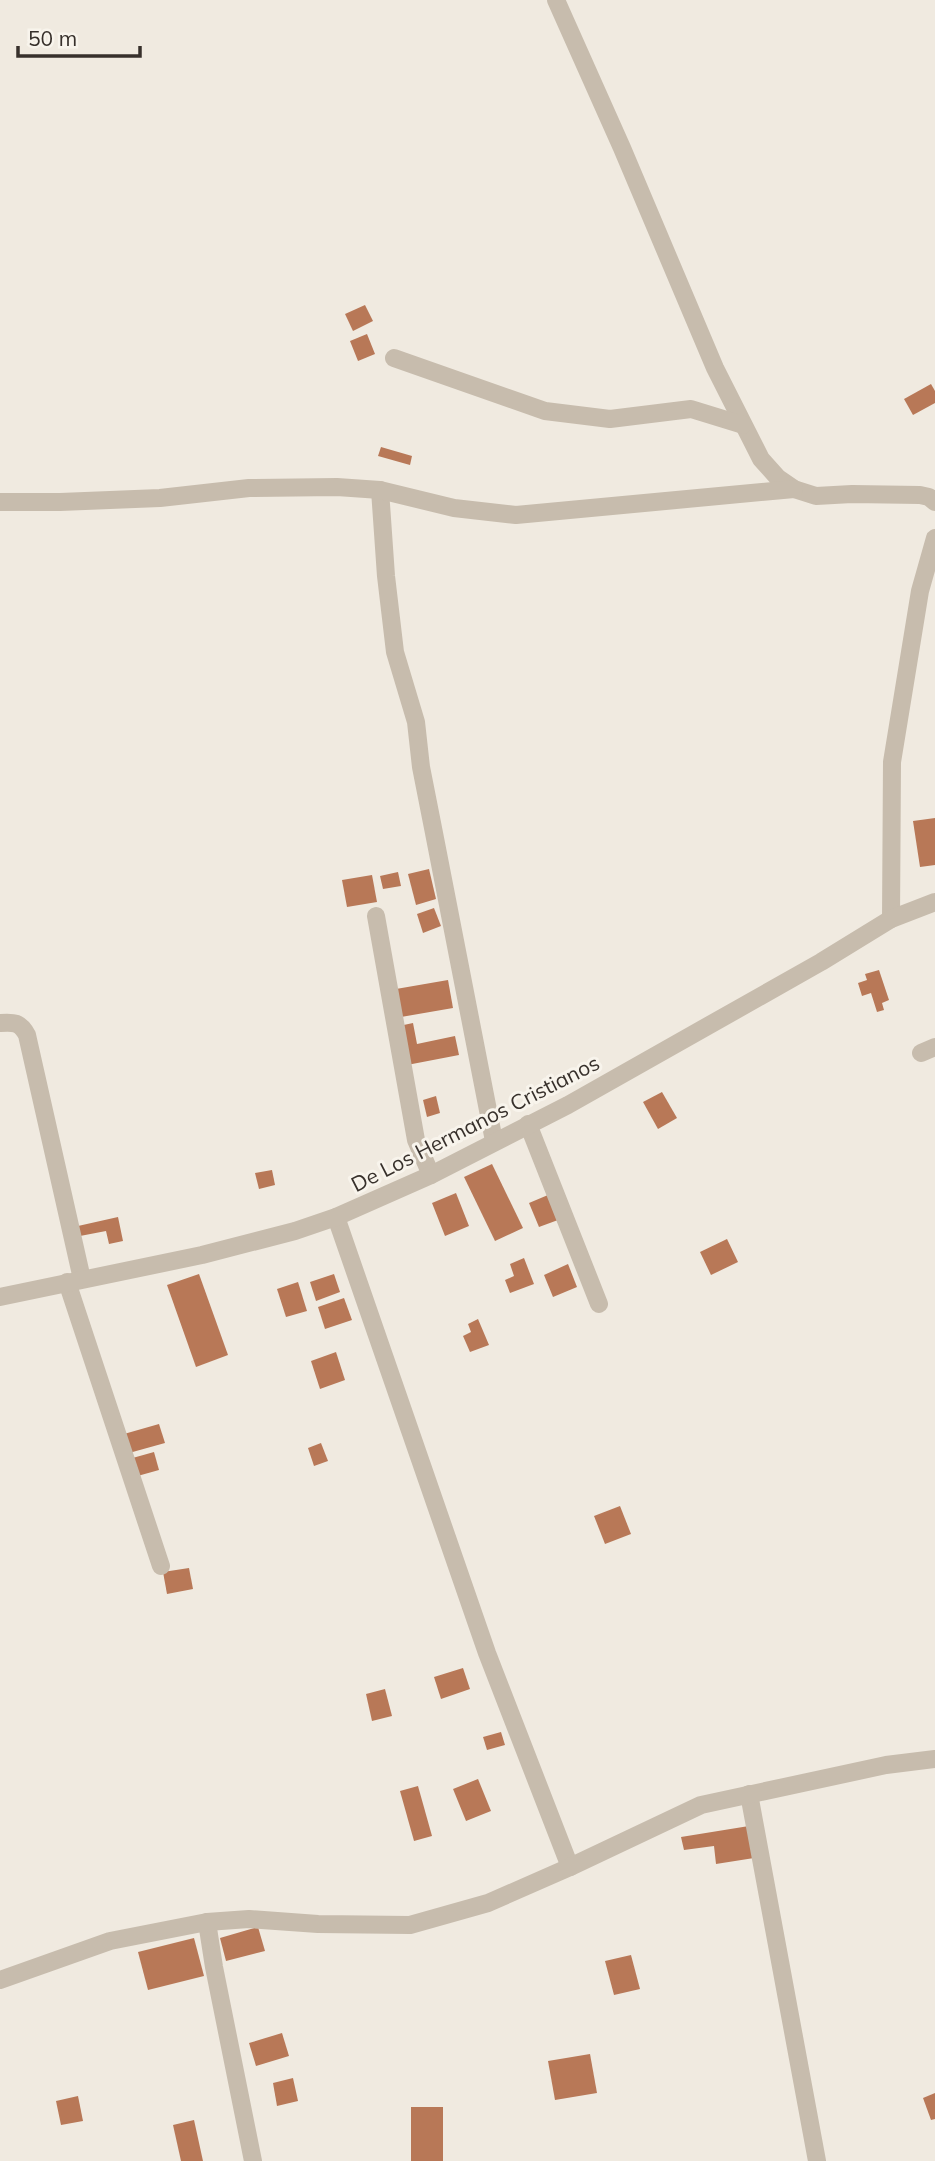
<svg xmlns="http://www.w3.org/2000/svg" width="935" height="2161" font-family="Mulish,sans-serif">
<rect width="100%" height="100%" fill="#f0eae0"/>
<g fill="#b87857">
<polygon points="365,305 373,321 353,331 345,314"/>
<polygon points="367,334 375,354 358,361 350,341"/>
<polygon points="931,384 935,391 935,403 913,415 904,399"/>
<polygon points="381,447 412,456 410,465 378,456"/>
<polygon points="935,818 935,865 920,867 913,821"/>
<polygon points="429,869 436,899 416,905 408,874"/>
<polygon points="398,872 401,886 383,889 380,876"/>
<polygon points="372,875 377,902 347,907 342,880"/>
<polygon points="434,908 441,926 423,933 417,914"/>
<polygon points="879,970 889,1000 882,1003 884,1010 877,1012 871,993 862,996 858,983 867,980 865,974"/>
<polygon points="448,980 453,1008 401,1017 396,989"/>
<polygon points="413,1023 417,1044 455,1036 459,1055 407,1065 399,1026"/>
<polygon points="662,1092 677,1118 658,1129 643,1102"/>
<polygon points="436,1096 440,1113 427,1117 423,1100"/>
<polygon points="492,1164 523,1228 495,1241 464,1177"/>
<polygon points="272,1170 275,1185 259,1189 255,1173"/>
<polygon points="456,1193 469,1226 445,1236 432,1203"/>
<polygon points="548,1195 558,1220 539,1227 529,1203"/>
<polygon points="118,1217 123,1241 109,1244 106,1231 80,1236 78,1226"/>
<polygon points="727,1239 738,1262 711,1275 700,1252"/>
<polygon points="524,1258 534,1284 510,1293 505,1280 514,1276 510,1264"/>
<polygon points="568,1264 577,1287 553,1297 544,1275"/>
<polygon points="199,1274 228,1355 196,1367 167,1285"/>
<polygon points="334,1274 340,1292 316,1301 310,1282"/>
<polygon points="298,1282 307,1311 286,1317 277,1289"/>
<polygon points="344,1298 352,1320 325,1329 318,1307"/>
<polygon points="478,1319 489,1345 470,1352 463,1336 471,1332 468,1324"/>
<polygon points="336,1352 345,1380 320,1389 311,1361"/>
<polygon points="159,1424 165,1443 129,1453 124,1434"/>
<polygon points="321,1443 328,1461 314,1466 308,1448"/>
<polygon points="154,1452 159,1470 134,1477 129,1459"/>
<polygon points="620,1506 631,1534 605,1544 594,1516"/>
<polygon points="189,1568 193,1589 167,1594 163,1572"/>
<polygon points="463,1668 470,1689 441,1699 434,1677"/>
<polygon points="385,1689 392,1716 372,1721 366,1694"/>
<polygon points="501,1732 505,1745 487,1750 483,1737"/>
<polygon points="478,1779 491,1811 466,1821 453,1789"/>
<polygon points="418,1786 432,1836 414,1841 400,1791"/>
<polygon points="749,1826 754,1858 716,1864 714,1846 684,1850 681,1837"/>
<polygon points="258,1927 265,1951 226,1961 220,1938"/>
<polygon points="194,1938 204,1976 148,1990 138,1952"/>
<polygon points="631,1955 640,1989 614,1995 605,1961"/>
<polygon points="282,2033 289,2056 256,2066 249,2043"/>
<polygon points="590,2054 597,2093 555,2100 548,2061"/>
<polygon points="293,2078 298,2101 277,2106 273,2083"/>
<polygon points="935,2093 935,2119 931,2120 923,2098"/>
<polygon points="78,2096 83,2121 61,2125 56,2101"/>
<rect x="411" y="2107" width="32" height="54"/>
<polygon points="194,2120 203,2161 181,2161 173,2125"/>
</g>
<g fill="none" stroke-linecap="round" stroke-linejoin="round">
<g stroke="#c7bcad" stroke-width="18">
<polyline points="556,0 622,148 715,368 761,459 778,478 794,489 816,496 852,494 920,495 929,497 935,502"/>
<polyline points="394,358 545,411 610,419 691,409 743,425"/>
<polyline points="380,490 386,576 395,652 416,722 421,767 434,833 494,1141"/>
<polyline points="0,502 60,502 160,498 249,488 337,487 380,490 454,508 516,515 794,489"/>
<polyline points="376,916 416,1140 431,1175"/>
<polyline points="891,919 892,762 920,591 935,538"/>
<path d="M0,1023C14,1022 20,1022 27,1035L82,1279"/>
<polyline points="921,1053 935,1047"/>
<polyline points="528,1124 599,1304"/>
<polyline points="336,1217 487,1653 570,1867"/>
<polyline points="67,1282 161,1566"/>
<polyline points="0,1297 202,1255 295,1231 336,1217 431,1175 568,1105 821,962 891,919 935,902"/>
<polyline points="749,1794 817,2161"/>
<polyline points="207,1922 214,1967 253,2161"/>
<polyline points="0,1980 110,1941 207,1922 249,1919 318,1924 410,1925 488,1903 570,1867 701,1805 886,1765 935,1759"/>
</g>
</g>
<g text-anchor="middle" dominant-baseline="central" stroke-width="6" stroke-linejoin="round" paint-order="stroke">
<g font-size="21" fill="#37302b" stroke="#f8f4ec">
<text transform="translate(475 1123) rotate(-27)">De Los Hermanos Cristianos</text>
</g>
</g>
<path d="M18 46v10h122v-10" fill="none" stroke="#37302b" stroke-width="3.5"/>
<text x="28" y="46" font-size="21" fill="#37302b" stroke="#f8f4ec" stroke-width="5" paint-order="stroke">50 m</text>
</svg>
